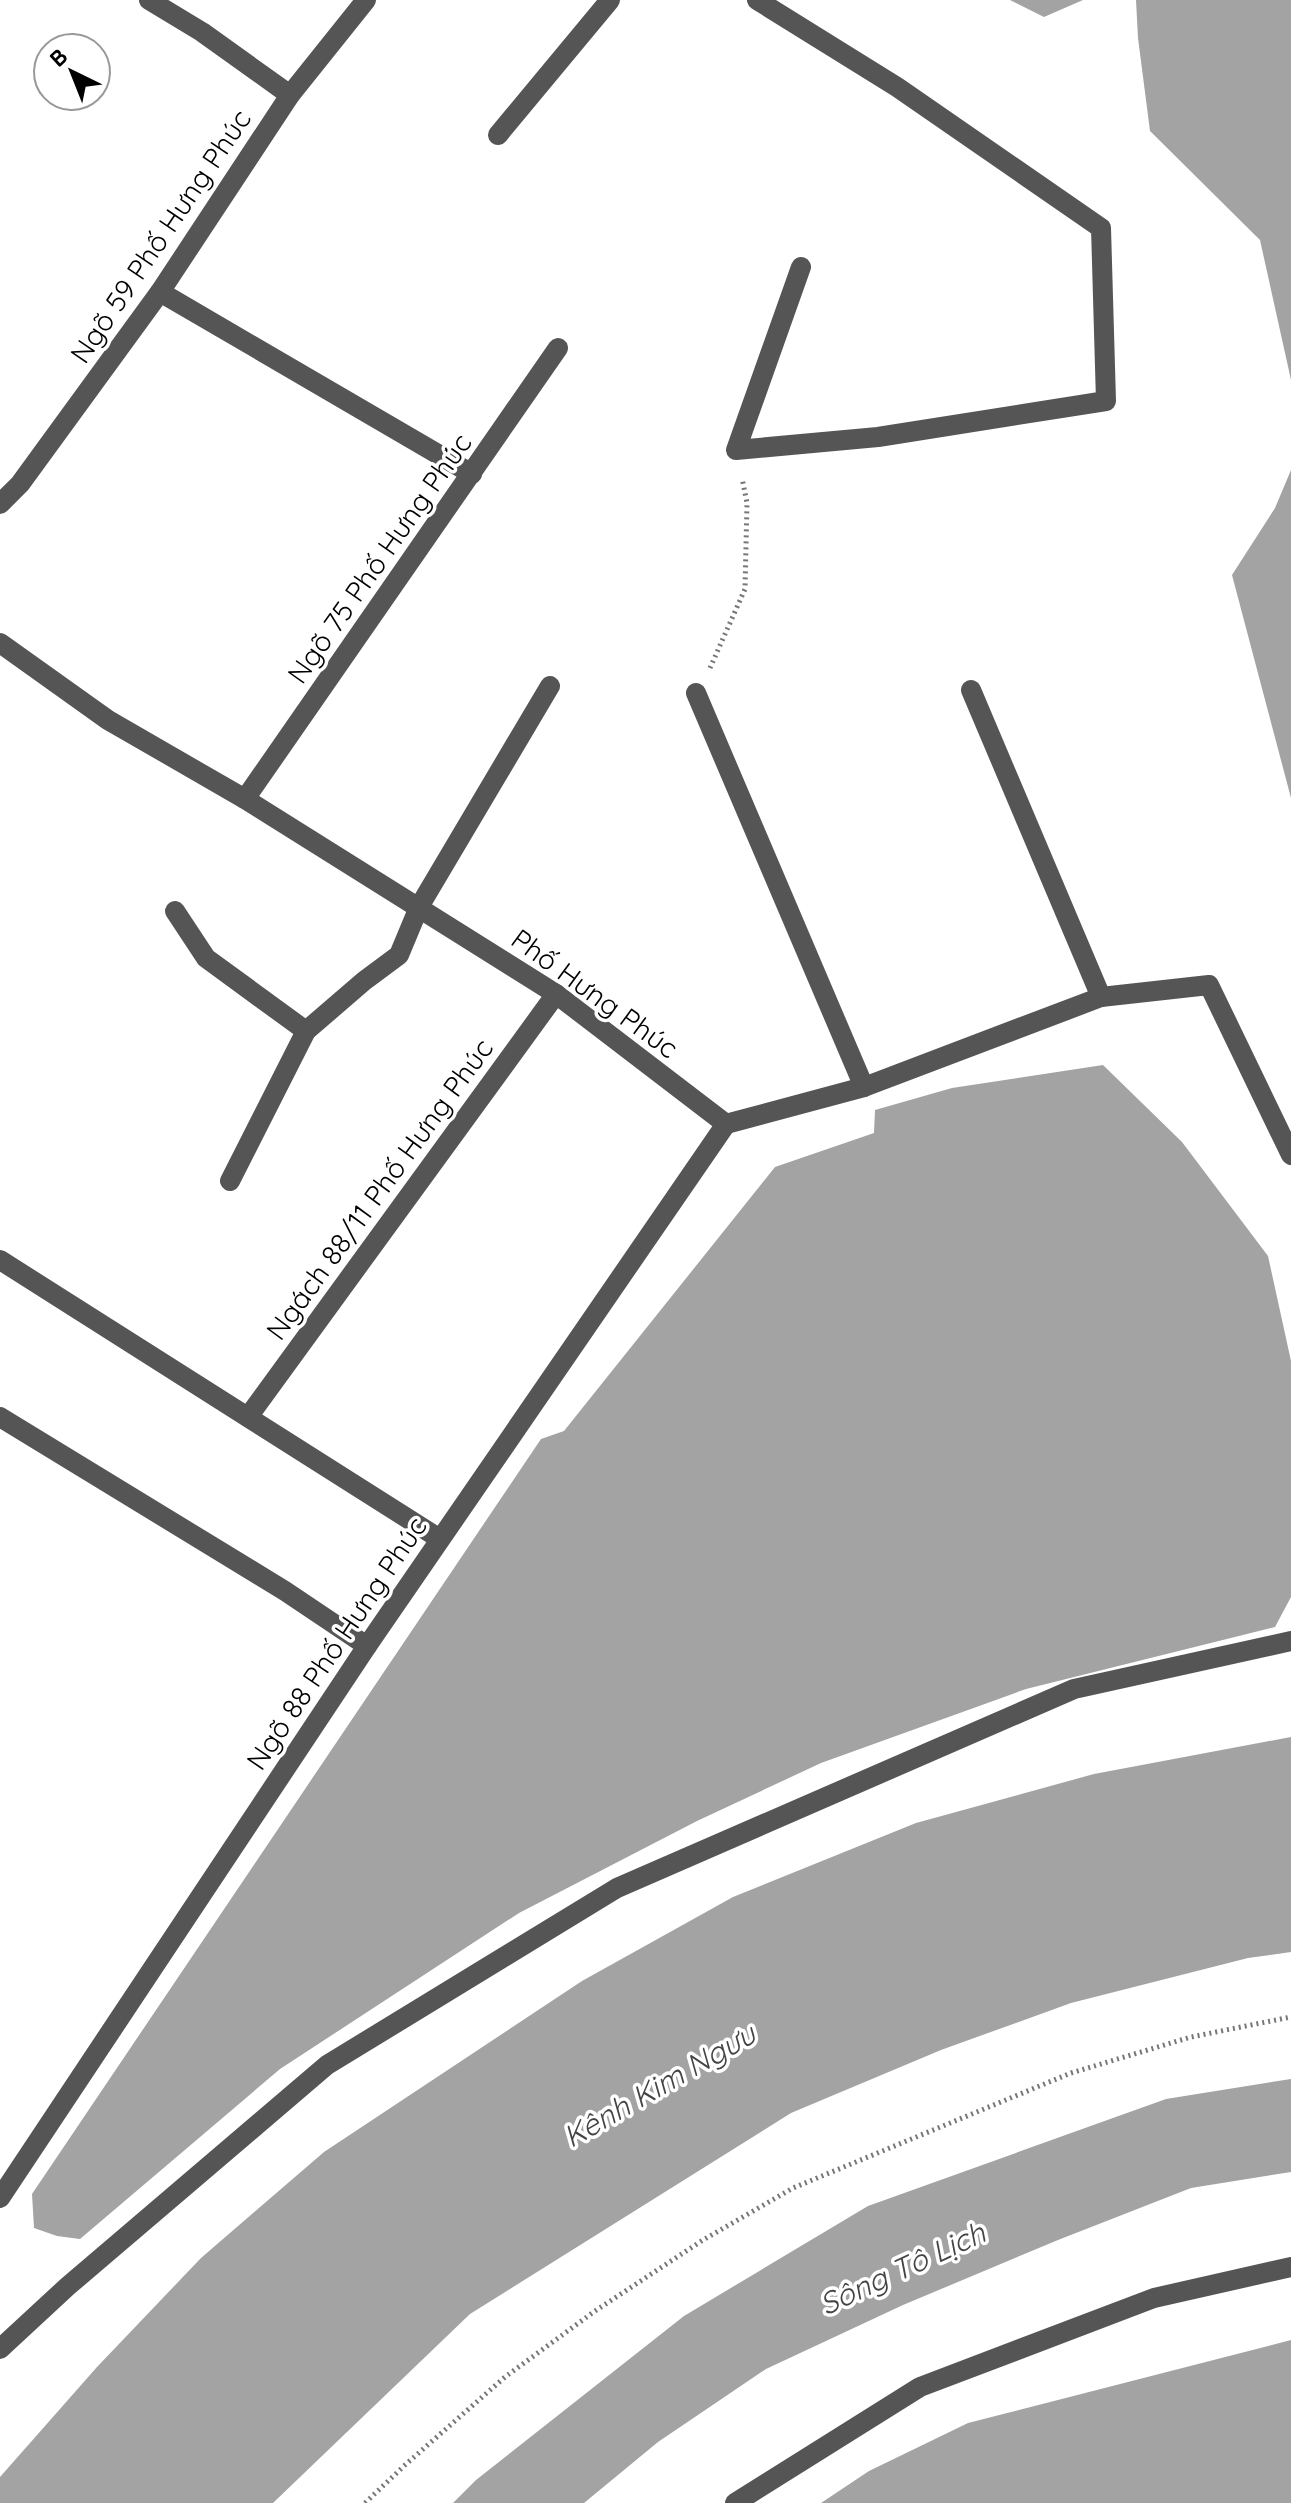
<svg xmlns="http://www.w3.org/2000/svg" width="1291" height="2503" font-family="Quicksand,sans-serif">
<rect width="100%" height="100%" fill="#fff"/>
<g fill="#a3a3a3">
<polygon points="1010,0 1083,0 1044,17"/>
<polygon points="1136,0 1291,0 1291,380 1260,240 1150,131 1138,38"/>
<polygon points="1291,470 1291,798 1232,575 1275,508"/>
<polygon points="1103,1065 1182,1142 1268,1256 1291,1361 1291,1597 1275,1627 1026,1689 821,1763 697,1821 519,1913 280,2069 80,2239 57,2236 34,2228 32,2194 541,1439 564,1431 775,1167 874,1133 875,1110 952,1088"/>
<polygon points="1291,1737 1291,1952 1248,1958 1071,2003 941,2050 791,2113 470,2314 273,2503 0,2503 0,2477 97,2367 201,2258 324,2152 582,1981 733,1897 916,1823 1094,1774"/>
<polygon points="1291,2079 1291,2172 1191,2188 1058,2240 903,2305 766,2369 658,2442 584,2503 453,2503 476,2480 684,2316 868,2206 1166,2099"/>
<polygon points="1291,2340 1291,2503 821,2503 869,2471 968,2423"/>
</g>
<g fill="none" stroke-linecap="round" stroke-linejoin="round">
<g stroke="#777" stroke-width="5" stroke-dasharray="2 4" stroke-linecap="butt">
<polyline points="710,668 745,589 747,503 742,478"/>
<polyline points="365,2503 405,2465 505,2377 595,2311 703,2240 793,2188 1071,2073 1191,2037 1291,2017"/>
</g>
<g stroke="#555" stroke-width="20">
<polyline points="149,0 202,32 290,95"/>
<polyline points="757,0 897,87 1101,228 1106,401 878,437 736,450 801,267"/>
<polyline points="498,135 610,0"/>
<polyline points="160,292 472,474"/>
<polyline points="0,504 20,484 160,292 290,95 366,0"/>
<polyline points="0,643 108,720 245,799 556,994 726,1124 864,1087 1101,997 1209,985 1291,1155"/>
<polyline points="971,690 1101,997"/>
<polyline points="696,693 864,1087"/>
<polyline points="245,799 558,348"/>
<polyline points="175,911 206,958 306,1031"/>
<polyline points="230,1181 306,1031 364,981 399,955 419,907 550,686"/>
<polyline points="0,1260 440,1539"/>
<polyline points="0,1417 285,1591 367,1646"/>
<polyline points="248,1417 556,994"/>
<polyline points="0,2198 367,1646 726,1124"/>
<polyline points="0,2349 68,2286 327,2065 617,1888 1074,1689 1291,1641"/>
<polyline points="735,2503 920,2387 1154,2298 1291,2267"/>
</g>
</g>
<g text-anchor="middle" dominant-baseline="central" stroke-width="7" stroke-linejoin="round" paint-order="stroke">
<g font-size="28" fill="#000" stroke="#fff">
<text transform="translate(160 236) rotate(-56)">Ngõ 59 Phố Hưng Phúc</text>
<text transform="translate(379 558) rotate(-55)">Ngõ 75 Phố Hưng Phúc</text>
<text transform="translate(595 993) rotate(36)">Phố Hưng Phúc</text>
<text transform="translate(379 1189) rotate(-54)">Ngách 88/11 Phố Hưng Phúc</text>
<text transform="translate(336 1643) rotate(-56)">Ngõ 88 Phố Hưng Phúc</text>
</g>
<g font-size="30" font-style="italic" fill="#444" stroke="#fff">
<text transform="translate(659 2085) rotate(-30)">Kênh Kim Ngưu</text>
<text transform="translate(902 2268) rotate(-25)">Sông Tô Lịch</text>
</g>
</g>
<g transform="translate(72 72) rotate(317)"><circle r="38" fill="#ffffff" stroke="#999999" stroke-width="2"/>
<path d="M0-6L14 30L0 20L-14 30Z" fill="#000000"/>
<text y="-12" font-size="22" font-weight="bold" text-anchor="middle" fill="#000000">B</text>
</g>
</svg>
